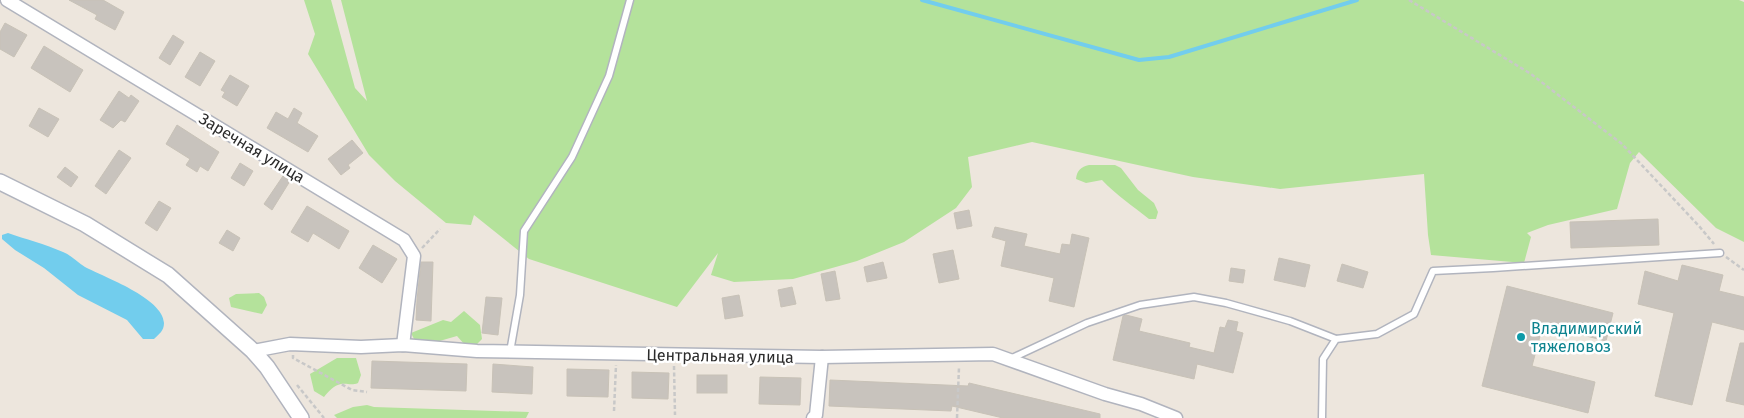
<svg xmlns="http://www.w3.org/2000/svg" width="1744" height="418" font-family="'Fira Sans',sans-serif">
<rect width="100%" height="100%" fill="#ede6dd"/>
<g fill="#b4e29b">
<polygon points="304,0 331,0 355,88 367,101 341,0 1739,0 1744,2 1744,242 1716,228 1639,152 1630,163 1617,209 1548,225 1527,233 1531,237 1524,263 1431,255 1428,235 1424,174 1280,189 1193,177 1032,142 968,157 972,187 956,208 904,242 857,261 793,279 734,282 711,275 718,253 677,307 529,259 474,215 471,225 446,223 395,181 369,155 308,54 315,34"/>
<path d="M1089,165H1115L1121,168L1138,190L1154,203L1158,212L1156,219H1149C1133,206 1116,195 1102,180L1086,183L1076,179C1077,170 1081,167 1089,165Z"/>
<polygon points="259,293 264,297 267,305 262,314 231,307 229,298 236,294"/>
<polygon points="464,311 480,325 482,339 476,345 465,345 457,336 429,344 415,341 411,333 443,320 451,322"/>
<path d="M337,358H356L361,375L358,383C351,386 348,383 341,384C334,385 328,392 324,397L314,391L310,374Z"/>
<polygon points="367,405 374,407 529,412 526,418 337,418 334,415 353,407"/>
</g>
<path fill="#72cded" d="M8,233C25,239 45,244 63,252C71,255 77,262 85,267C104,277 163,298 164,323C164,331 159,334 154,339H143L127,320L78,295L44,268L15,250L2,239V235Z"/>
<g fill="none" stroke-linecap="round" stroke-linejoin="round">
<polyline stroke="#72cded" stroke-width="4" points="922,0 1139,60 1169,57 1357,0"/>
</g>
<g fill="#c8c3bd" stroke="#c8c2b7">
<polygon points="69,0 103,0 124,12 115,30 95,19 97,15"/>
<polygon points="5,23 27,35 14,57 0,49 0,32"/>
<polygon points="173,35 184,42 170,65 159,58"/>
<polygon points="44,46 83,70 70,92 31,68"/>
<polygon points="200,52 215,61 200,86 185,77"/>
<polygon points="230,75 249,86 237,106 222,97 225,92 221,90"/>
<polygon points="119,91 129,98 131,95 139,101 125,122 121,120 113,128 100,120"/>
<polygon points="39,108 59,119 48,137 29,126"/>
<polygon points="294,108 302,113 297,123 318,136 308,152 267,128 276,112 288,119"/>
<polygon points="177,125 219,152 208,171 200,166 197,172 186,165 190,159 166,144"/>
<polygon points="352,140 363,153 348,165 350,168 341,175 328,159"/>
<polygon points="119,150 131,158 106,194 95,186"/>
<polygon points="240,163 253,171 244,186 231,178"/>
<polygon points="65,167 78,177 71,187 57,177"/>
<polygon points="283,176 290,181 272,210 264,204"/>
<polygon points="159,201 171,208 157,231 145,223"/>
<polygon points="307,206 349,231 339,249 313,233 308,242 291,232"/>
<polygon points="969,210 972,226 957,229 954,213"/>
<polygon points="1658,219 1659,245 1571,248 1570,222"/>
<polygon points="995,227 1027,234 1024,246 1060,254 1062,244 1070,245 1072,234 1089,238 1074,307 1049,301 1054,278 1001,266 1006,241 992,237"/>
<polygon points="227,230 240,238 233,251 219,243"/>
<polygon points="373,245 397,259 382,283 359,268"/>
<polygon points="953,250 959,279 939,283 933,254"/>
<polygon points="1279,258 1310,265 1305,287 1274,280"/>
<polygon points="421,262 433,262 431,321 416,320 417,300"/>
<polygon points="883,262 887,278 867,282 864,267"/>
<polygon points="1342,264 1368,272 1363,288 1337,281"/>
<polygon points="1682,265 1723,275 1719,291 1744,297 1744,330 1712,322 1692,405 1655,396 1674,313 1638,304 1645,271 1678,281"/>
<polygon points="1231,268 1245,270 1243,283 1229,281"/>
<polygon points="835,271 840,299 826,301 821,274"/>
<polygon points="1507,286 1613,313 1606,341 1543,325 1532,366 1595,382 1588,413 1482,386"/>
<polygon points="792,287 796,304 781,307 778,290"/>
<polygon points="739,295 743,316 725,319 722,298"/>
<polygon points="486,297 502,298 498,335 482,333"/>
<polygon points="1126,315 1142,319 1139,331 1190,343 1189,347 1214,353 1220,327 1225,328 1228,320 1238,322 1236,331 1243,333 1233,373 1197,364 1194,379 1113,360 1123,316"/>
<polygon points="1740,343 1744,343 1744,405 1726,401"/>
<polygon points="372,361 467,364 466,391 371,388"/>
<polygon points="493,364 533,367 532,394 492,392"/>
<polygon points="567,369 609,370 608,397 567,396"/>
<polygon points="632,372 669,373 668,399 632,398"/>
<rect x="697" y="375" width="30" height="18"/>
<polygon points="760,377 801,378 800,405 759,404"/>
<polygon points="830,380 968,386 969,383 1100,414 1100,418 1003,418 952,406 951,411 829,406"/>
</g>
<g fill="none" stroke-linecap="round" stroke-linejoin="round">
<defs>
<g id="service">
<polyline points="510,352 520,295 524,231 572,157 609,76 630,0"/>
<polyline points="1010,359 1087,323 1140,305 1194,297 1226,303 1290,321 1336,339"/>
<polyline points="1322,418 1323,359 1336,339 1377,334 1414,314 1433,271 1493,268 1720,253"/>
</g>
<g id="minor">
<polyline points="7,0 404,240 414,256 403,345"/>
<polyline points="253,351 290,344 361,347 403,345 477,351 822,357 993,354 1105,394 1141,404 1176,418"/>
<polyline points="813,418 816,415 822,357"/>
</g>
<polyline id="tertiary" points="0,182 85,224 168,275 253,351 267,367 301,418"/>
</defs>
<use href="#service" stroke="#b1b4be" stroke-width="9"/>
<use href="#minor" stroke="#b1b4be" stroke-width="15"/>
<use href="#tertiary" stroke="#b1b4be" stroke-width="18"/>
<g stroke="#c8c8c8" stroke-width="2.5" stroke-dasharray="4 2.5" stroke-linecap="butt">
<polyline points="1409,0 1531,74 1622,144 1699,226 1714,244"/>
<polyline points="422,248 440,229"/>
<polyline points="1726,257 1744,270"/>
<polyline points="293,355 293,358 352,390 367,392"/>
<polyline points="674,366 675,415"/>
<polyline points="297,385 324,418"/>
<polyline points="614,411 616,365"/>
<polyline points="957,418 959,367"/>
</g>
<use href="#service" stroke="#fff" stroke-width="6"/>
<use href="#minor" stroke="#fff" stroke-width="12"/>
<use href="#tertiary" stroke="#fff" stroke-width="15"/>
</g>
<circle fill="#0f9aa8" stroke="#fff" stroke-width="2" cx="1521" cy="337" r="5"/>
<g text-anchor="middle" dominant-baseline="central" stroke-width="5" stroke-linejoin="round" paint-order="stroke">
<g font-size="16" fill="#2b2b2b" stroke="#fff">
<text transform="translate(252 148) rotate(31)">Заречная улица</text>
<text transform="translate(720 356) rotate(1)">Центральная улица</text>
</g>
<g font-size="16" fill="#0d838f" stroke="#fff" text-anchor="start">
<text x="1531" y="328">Владимирский<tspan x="1531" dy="18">тяжеловоз</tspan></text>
</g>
</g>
</svg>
